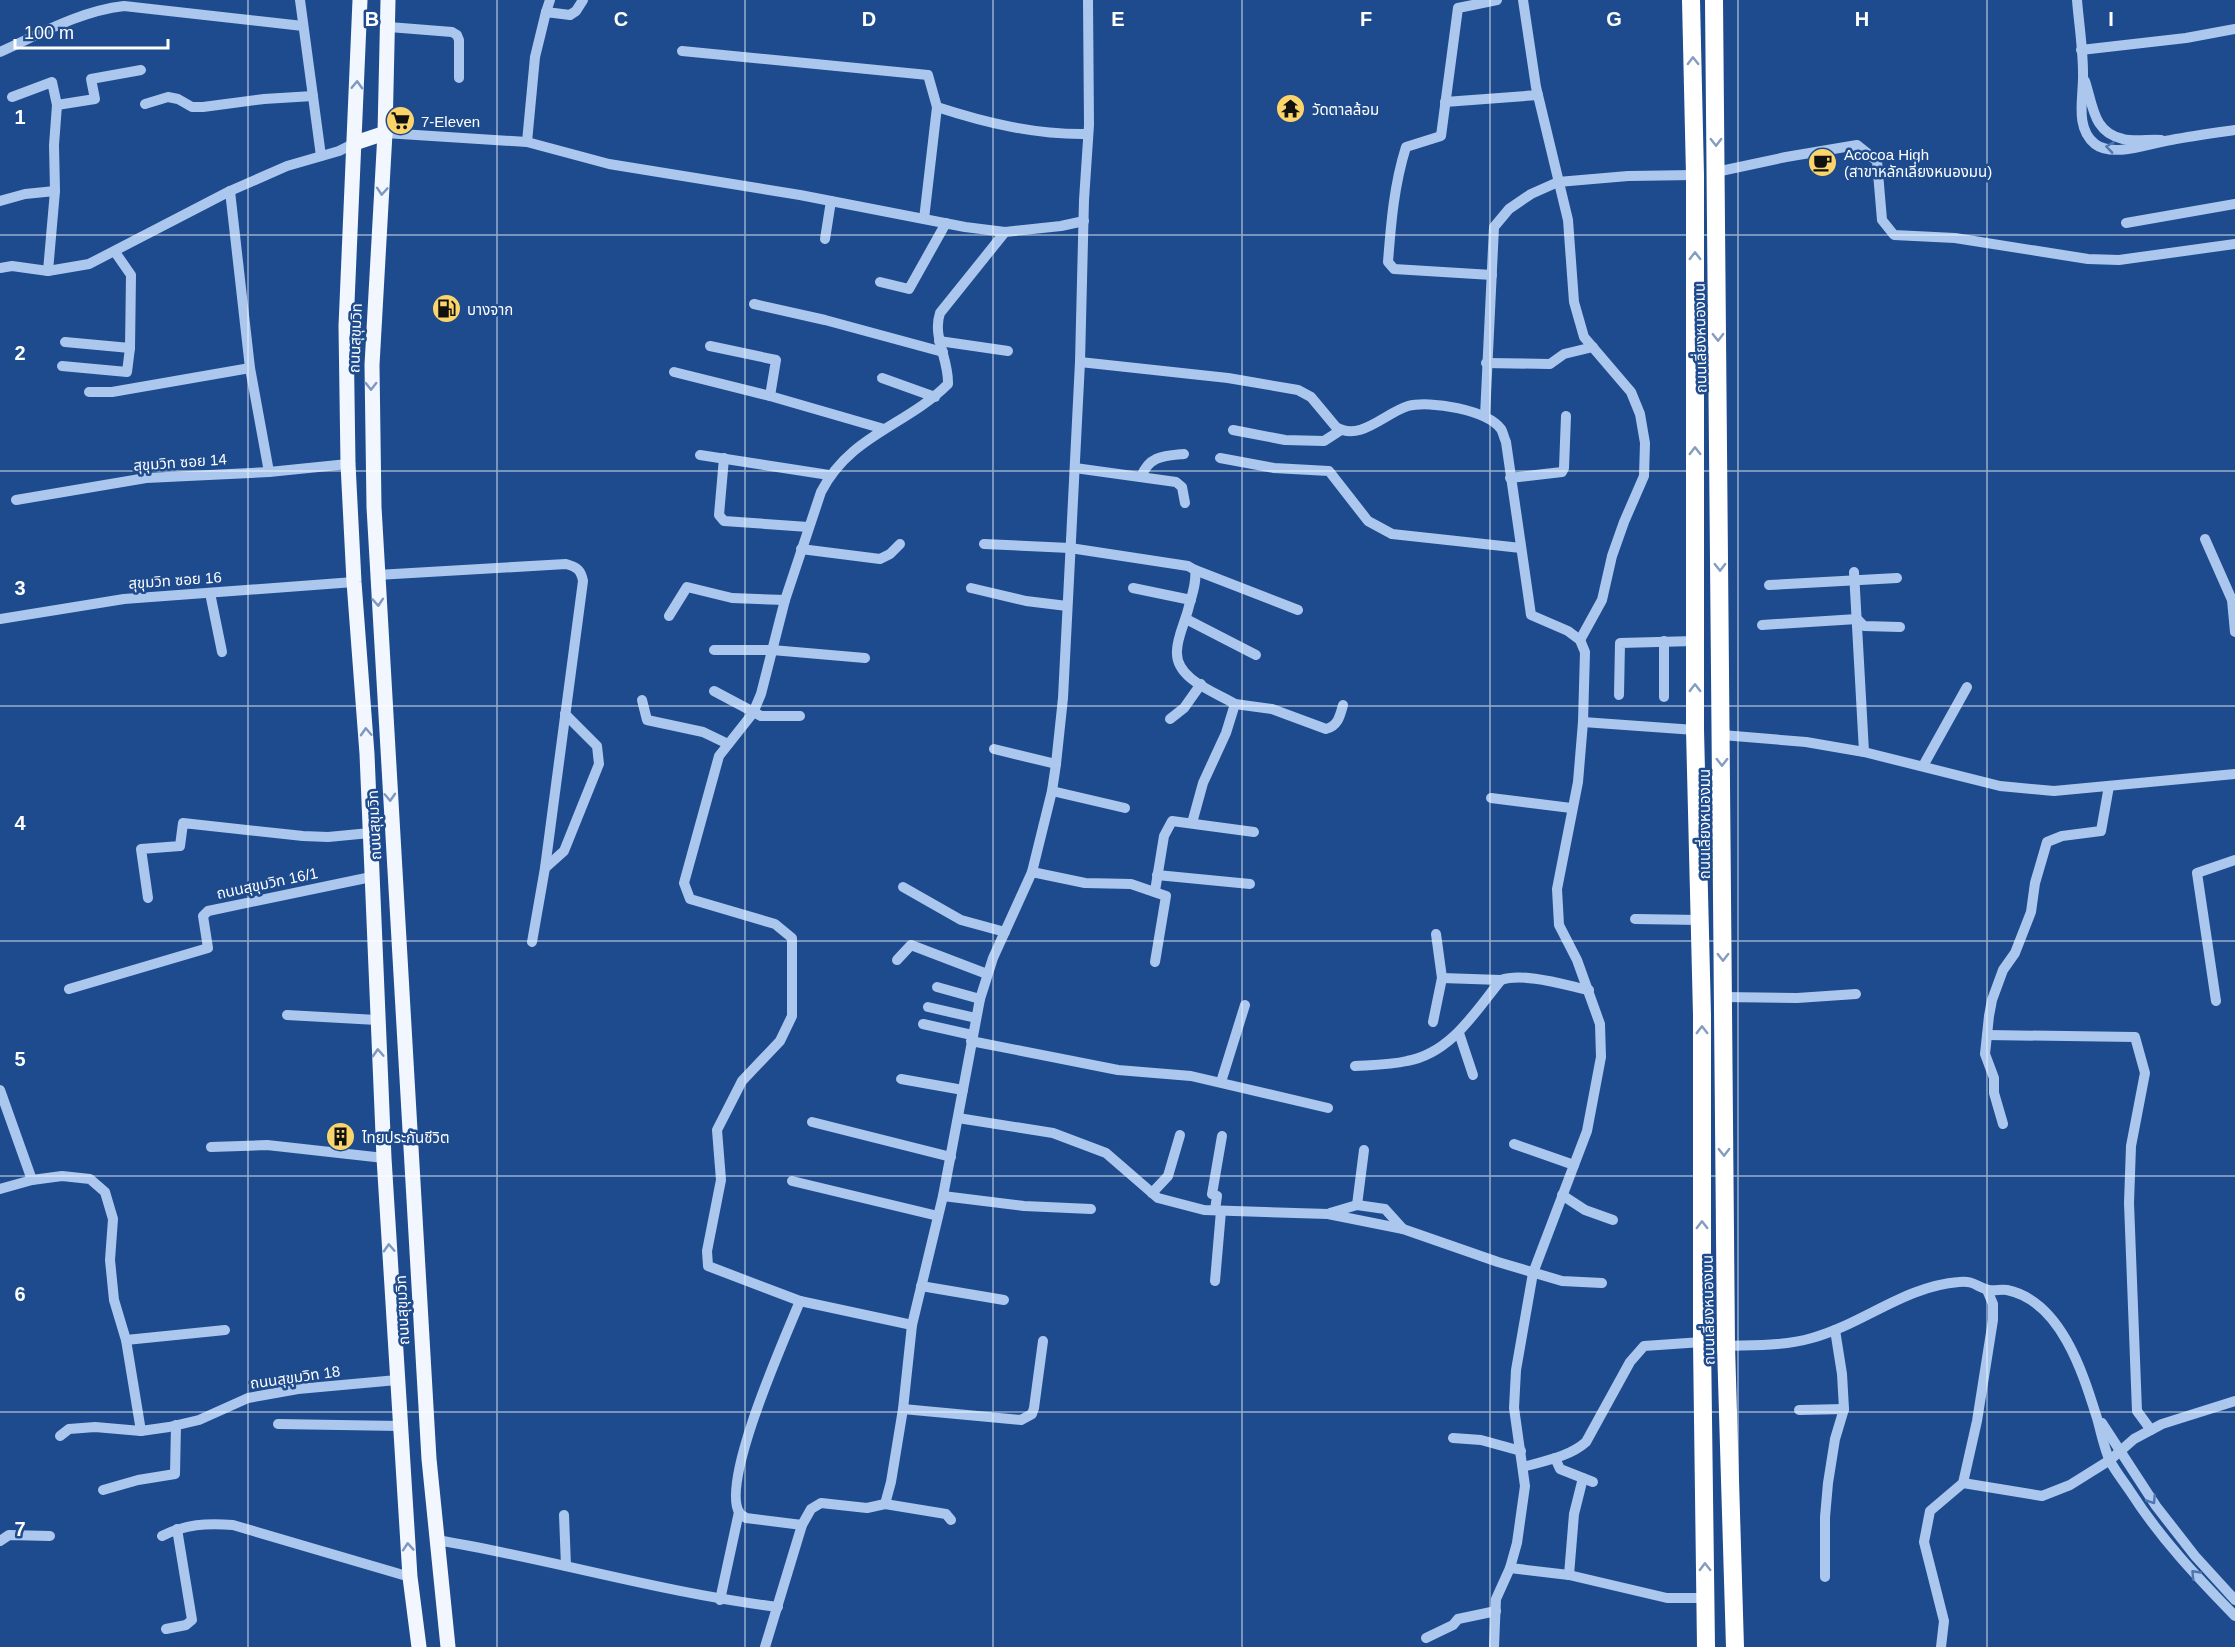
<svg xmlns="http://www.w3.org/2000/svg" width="2235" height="1647" font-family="Arial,'Noto Sans Thai',sans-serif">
<rect width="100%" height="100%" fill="#1e4b8d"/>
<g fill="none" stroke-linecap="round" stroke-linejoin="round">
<g stroke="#abc7ed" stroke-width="10">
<polyline points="300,0 321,156"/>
<polyline points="1523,0 1536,87 1568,220 1574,302 1584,337 1631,392 1640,414 1645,443 1644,476 1624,522 1612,556 1602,600 1580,640"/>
<path d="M2077,0C2079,24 2083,49 2083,73C2084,96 2074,127 2095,144C2113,158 2151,143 2171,140C2192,136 2214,133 2235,130"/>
<polyline points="546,12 550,0"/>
<polyline points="389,27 452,32 457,35 459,40 459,78"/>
<polyline points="2081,50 2186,38 2235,29"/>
<path d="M682,51L928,75L937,107C986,123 1036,135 1088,134"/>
<path d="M0,52C40,34 80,11 124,6L303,26"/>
<path d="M2085,81C2093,105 2093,133 2123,139C2135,142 2149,139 2161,140"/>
<polyline points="12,97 52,82 57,105 54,145 55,191 48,271"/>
<polyline points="1445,102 1538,95"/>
<polyline points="145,104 168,97 178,99 192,107 203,107 264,99 313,96"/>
<polyline points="57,105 95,99 91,79 141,70"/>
<polyline points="385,133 527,142 609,164 800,195 965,227 1005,232 1061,226 1084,221"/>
<polyline points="527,142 535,57 546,12 570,15 576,11 583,0"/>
<polyline points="1716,172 1786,157 1857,145 1877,161 1882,220 1894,235 1955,238 2088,259 2119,260 2235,244"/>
<polyline points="230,191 250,368 269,472"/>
<polyline points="0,201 25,194 55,191"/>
<polyline points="924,219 937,107"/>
<polyline points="2126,223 2235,204"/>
<polyline points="825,239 831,201"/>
<polyline points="0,268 12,266 48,271 89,264 230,191 287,166 339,151 355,143"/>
<path d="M1492,275L1394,269L1388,262C1391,223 1394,185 1406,147L1441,136L1458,8L1497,0"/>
<polyline points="880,282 909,289 946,223"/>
<polyline points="754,304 825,320 943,352"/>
<polyline points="939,341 1008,351"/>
<polyline points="65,342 130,348 131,275 115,252"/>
<polyline points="710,346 776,360 770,396"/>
<path d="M1080,362L1228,378L1298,390L1311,397L1336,427C1360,442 1385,413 1408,406C1430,400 1487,410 1501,429C1503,432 1504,438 1506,442L1531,615L1568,631L1580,640L1585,652L1583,722L1578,782L1557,889L1559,925L1577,960L1600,1024L1601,1057L1587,1131L1533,1273L1516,1370L1514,1408L1525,1486L1517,1543L1510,1568L1496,1599L1494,1647"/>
<polyline points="1486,363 1550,364 1564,354 1593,347"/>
<polyline points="62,366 127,372 130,348"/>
<polyline points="674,372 770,396 884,429"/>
<polyline points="882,378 935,397"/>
<polyline points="89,392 112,392 250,368"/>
<polyline points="1485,416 1494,227 1509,209 1531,194 1558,182 1628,176 1695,175"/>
<polyline points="1233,430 1285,440 1324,441 1341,430"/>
<polyline points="700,455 829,475"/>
<polyline points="724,458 719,515 724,521 808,527"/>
<polyline points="1220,458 1274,468 1329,471 1368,521 1392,534 1521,548"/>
<polyline points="1075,468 1176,482 1182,487 1185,503"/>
<path d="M1141,477C1149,456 1163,456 1184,454"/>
<polyline points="1510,478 1562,472 1564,468 1566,416"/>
<polyline points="16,500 146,478 269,472 348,464"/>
<polyline points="2205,539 2232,600 2235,632"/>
<path d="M984,544L1070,548L1188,566L1195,570C1197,581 1192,595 1189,606C1186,620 1177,637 1177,651C1175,679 1215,692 1235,704L1226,733L1203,783L1192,823"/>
<polyline points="801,549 880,559 890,554 900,544"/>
<polyline points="1195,570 1298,610"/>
<polyline points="1854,572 1864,752"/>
<path d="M377,575L566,564C577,567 581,570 583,581L545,868L532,942"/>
<polyline points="1769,585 1897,578"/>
<polyline points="971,588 1026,601 1067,606"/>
<polyline points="1133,588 1191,600"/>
<polyline points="210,593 222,652"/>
<polyline points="669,616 687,587 732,598 785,600"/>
<polyline points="0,619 124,599 354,582"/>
<polyline points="1186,619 1256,655"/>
<polyline points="1762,625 1857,619 1864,626 1900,627"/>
<polyline points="714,650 772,650 865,658"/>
<polyline points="714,691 761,716 800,716"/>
<polyline points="1619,695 1620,643 1695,641"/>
<polyline points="1664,697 1664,641"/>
<polyline points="642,700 647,720 703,732 728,744"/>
<path d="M1235,704L1272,709L1326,729C1338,726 1340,716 1343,705"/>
<polyline points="1170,719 1184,708 1201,684"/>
<polyline points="1583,722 1695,730"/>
<polyline points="1722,735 1806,742 1864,752 2000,786 2054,791 2235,774"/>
<polyline points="994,749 1056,764"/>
<polyline points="1923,766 1967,687"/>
<polyline points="1052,791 1125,808"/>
<polyline points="1491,798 1571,808"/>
<polyline points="545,868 564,851 599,764 597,746 565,714"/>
<polyline points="1032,872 1085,883 1131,884 1166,896 1155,962"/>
<polyline points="1157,875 1250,884"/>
<polyline points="903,887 961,920 1005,932"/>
<polyline points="1155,891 1164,836 1172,821 1254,832"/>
<polyline points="148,898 141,849 180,846 183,823 303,836 328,837 370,833"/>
<polyline points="1635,919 1700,920"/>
<polyline points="897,960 911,945 987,974"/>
<polyline points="1442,978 1501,980"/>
<polyline points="937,987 980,999"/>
<polyline points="69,989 208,948 203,916 208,911 371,877"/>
<polyline points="1723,997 1797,998 1856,994"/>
<polyline points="2216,1001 2197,873 2235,860"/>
<polyline points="928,1007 976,1018"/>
<polyline points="287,1015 377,1020"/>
<polyline points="1433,1022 1442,978 1436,934"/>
<polyline points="923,1024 972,1035"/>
<polyline points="1459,1033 1473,1075"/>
<polyline points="1987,1035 2135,1037 2145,1073 2131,1146 2129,1203 2137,1411 2151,1430"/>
<polyline points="971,1041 1118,1070 1191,1076 1328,1108"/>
<path d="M1355,1066C1372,1065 1390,1065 1407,1061C1451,1053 1475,1012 1501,980C1523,972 1565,985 1589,990"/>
<polyline points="901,1079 963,1090"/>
<polyline points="1221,1082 1245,1005"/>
<polyline points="0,1090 32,1180"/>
<polyline points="958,1118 1053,1133 1106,1153 1158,1198 1204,1210 1328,1214 1403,1229 1498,1262 1562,1281 1602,1283"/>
<polyline points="812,1122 951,1157"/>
<polyline points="2003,1124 1994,1093 1994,1078 1985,1054 1989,1016 1992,1000 2003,970 2015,953 2031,912 2035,883 2047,842 2062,836 2101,831 2109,786"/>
<polyline points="1514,1144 1574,1165"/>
<polyline points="211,1147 267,1145 384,1158"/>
<polyline points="792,1181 938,1216"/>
<polyline points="0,1189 32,1180 62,1176 90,1179 105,1192 113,1219 110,1260 114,1300 126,1340 141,1431"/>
<polyline points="1152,1193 1168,1176 1180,1135"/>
<polyline points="1562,1195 1585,1210 1613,1220"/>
<polyline points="943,1196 1024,1206 1091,1209"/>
<polyline points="1357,1205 1364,1150"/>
<polyline points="1215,1210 1217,1196 1212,1194 1222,1136"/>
<polyline points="1330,1213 1357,1205 1385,1209 1403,1229"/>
<polyline points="1215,1281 1221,1211"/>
<polyline points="921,1286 1004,1300"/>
<path d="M800,1301C785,1338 721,1480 739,1512C740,1515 744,1516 746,1518L802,1525"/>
<path d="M912,1325L800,1301L708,1266L707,1251L721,1180L717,1130L742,1081L780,1041L792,1016V938L775,924L690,899L684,883L719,756L753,713L761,694L785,600L821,492C850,435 906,426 948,384C949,359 932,337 940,313L1005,232"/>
<polyline points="126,1340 225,1330"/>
<path d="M1726,1346C1755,1345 1784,1346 1812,1338C1863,1324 1905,1286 1959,1282C1974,1280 1978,1288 1989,1290C1995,1291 2001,1289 2007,1290C2061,1301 2083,1373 2097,1418C2101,1432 2104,1448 2110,1461C2116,1472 2124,1482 2130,1491C2160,1538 2197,1577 2235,1616"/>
<polyline points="903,1409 1021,1420 1032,1414 1034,1408 1043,1341"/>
<polyline points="1799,1410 1844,1409"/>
<polyline points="2102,1423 2156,1506 2195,1556 2235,1600"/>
<polyline points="278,1424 400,1426"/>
<polyline points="60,1436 69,1429 95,1427 141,1431 169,1427 199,1420 248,1398 298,1389 397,1380"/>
<polyline points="1453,1438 1481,1440 1521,1451"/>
<polyline points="1555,1458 1560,1469 1593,1482"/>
<path d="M1523,1467C1544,1461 1569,1457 1586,1442L1630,1362L1644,1346L1702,1342"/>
<polyline points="1963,1483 2042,1496 2070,1485 2110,1460 2134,1439 2162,1424 2235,1401"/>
<polyline points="103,1490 138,1480 175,1474 176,1425"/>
<polyline points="885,1504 946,1514 951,1520"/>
<polyline points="564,1515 566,1566"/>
<path d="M162,1536C185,1524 207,1523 233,1525L410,1577"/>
<path d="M437,1540C551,1559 663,1593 778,1607"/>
<polyline points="0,1541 9,1535 50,1536"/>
<polyline points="1510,1568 1569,1575 1667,1598 1705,1598"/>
<polyline points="1569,1575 1574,1514 1583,1478"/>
<polyline points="1825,1577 1825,1517 1828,1483 1835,1439 1844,1409 1842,1374 1835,1330"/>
<polyline points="720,1600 739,1512"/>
<polyline points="166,1629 186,1625 192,1620 177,1529"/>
<polyline points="1426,1638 1453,1625 1458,1619 1496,1611"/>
<polyline points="765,1647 802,1525 811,1509 821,1503 867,1508 885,1504 891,1482 903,1409 912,1325 943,1196 980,999 993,958 1032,872 1052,791 1056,764 1063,698 1080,362 1084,200 1089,125 1088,0"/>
<polyline points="1941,1647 1944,1621 1924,1542 1930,1511 1963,1483 1977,1421 1993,1320 1993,1304 1987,1290"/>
</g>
<g stroke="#f1f6ff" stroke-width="15">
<polyline points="360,0 346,326 348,464 354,582 367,754 384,1158 410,1577 419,1647"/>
<polyline points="388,0 385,133 372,365 374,507 429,1459 448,1647"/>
<polyline points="355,143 385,133"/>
</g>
<g stroke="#fff" stroke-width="18">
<polyline points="1691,0 1695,175 1695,730 1702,1015 1702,1342 1706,1647"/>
<polyline points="1714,0 1726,1346 1735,1647"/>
</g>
</g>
<defs><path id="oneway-chevron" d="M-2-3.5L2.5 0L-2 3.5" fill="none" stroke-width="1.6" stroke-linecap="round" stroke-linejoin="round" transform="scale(1.5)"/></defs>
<g stroke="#839cc0">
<use href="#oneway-chevron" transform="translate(1693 61) rotate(-91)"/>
<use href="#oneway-chevron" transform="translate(1716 142) rotate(89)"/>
<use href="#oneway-chevron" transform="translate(1695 256) rotate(-90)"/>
<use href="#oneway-chevron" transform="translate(1718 337) rotate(89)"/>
<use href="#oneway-chevron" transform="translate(1695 451) rotate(-90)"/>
<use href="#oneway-chevron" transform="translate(1720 567) rotate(89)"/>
<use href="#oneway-chevron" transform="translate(1695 688) rotate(-90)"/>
<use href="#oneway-chevron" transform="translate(1722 762) rotate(90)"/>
<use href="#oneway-chevron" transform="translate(1723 957) rotate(90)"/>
<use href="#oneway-chevron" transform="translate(1702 1030) rotate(-90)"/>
<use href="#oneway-chevron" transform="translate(1724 1152) rotate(89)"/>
<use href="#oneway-chevron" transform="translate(1702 1225) rotate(-90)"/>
<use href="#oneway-chevron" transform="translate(1705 1567) rotate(-91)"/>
</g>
<g stroke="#7d98c0">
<use href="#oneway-chevron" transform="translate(357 85) rotate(-88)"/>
<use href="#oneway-chevron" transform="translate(382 191) rotate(94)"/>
<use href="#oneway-chevron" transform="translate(371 386) rotate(90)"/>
<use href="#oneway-chevron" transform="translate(378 602) rotate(86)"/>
<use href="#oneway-chevron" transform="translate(366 732) rotate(-93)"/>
<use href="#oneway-chevron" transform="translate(390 797) rotate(87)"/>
<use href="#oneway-chevron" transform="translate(378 1053) rotate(-93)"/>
<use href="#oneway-chevron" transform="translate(389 1248) rotate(-93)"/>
<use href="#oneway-chevron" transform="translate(408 1547) rotate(-94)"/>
</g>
<g stroke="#4f76af">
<use href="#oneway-chevron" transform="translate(2110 147) rotate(-172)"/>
<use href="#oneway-chevron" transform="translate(2152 1500) rotate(57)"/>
<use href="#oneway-chevron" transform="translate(2195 1574) rotate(-134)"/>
</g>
<path fill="none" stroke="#fff" stroke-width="1.5" stroke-opacity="0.55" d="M248,0V1647M497,0V1647M745,0V1647M993,0V1647M1242,0V1647M1490,0V1647M1738,0V1647M1987,0V1647M0,235H2235M0,471H2235M0,706H2235M0,941H2235M0,1176H2235M0,1412H2235"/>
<defs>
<symbol id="temple-disc" viewBox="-11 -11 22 22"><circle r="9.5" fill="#fcd56a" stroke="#1e4b8d"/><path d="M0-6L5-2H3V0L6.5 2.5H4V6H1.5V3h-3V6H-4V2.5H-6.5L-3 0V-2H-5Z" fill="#111"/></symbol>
<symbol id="supermarket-disc" viewBox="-11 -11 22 22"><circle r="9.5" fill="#fcd56a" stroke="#1e4b8d"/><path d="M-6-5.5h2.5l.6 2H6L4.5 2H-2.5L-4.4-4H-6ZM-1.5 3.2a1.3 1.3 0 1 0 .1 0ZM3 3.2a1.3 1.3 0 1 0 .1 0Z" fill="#111"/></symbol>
<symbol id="cafe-disc" viewBox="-11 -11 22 22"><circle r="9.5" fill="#fcd56a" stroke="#1e4b8d"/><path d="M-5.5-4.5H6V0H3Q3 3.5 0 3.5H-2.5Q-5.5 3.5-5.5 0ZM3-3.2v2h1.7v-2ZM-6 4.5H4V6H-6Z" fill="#111"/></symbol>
<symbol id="fuel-disc" viewBox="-11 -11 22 22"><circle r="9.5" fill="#fcd56a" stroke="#1e4b8d"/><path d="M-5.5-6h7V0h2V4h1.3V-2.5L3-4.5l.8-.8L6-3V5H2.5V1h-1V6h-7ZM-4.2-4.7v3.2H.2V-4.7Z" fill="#111"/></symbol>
<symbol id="building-disc" viewBox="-11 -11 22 22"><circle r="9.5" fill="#fcd56a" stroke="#1e4b8d"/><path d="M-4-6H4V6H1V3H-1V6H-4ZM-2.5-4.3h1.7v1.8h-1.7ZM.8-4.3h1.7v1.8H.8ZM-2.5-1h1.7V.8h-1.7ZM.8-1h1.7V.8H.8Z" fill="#111"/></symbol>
</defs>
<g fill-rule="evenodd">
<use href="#temple-disc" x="1274" y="92" width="33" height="33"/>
<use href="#supermarket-disc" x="384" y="104" width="33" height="33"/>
<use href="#cafe-disc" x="1806" y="146" width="33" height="33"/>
<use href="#fuel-disc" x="430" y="292" width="33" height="33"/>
<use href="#building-disc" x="324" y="1120" width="33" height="33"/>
</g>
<g text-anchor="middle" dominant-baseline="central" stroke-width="5" stroke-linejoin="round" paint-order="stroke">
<g font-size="15" fill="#fff" stroke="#1e4b8d" text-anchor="start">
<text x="1312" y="109">วัดตาลล้อม</text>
<text x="421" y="121">7-Eleven</text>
<text x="1844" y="154">Acocoa High<tspan x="1844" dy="17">(สาขาหลักเลี่ยงหนองมน)</tspan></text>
<text x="467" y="309">บางจาก</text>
<text x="362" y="1137">ไทยประกันชีวิต</text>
</g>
<g font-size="15" fill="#fff" stroke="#1e4b8d">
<text transform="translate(355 338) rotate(-88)">ถนนสุขุมวิท</text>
<text transform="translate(1700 338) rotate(-91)">ถนนเลี่ยงหนองมน</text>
<text transform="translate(180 462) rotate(-4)">สุขุมวิท ซอย 14</text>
<text transform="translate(175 580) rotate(-4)">สุขุมวิท ซอย 16</text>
<text transform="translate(1704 824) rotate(-90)">ถนนเลี่ยงหนองมน</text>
<text transform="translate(374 825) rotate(-93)">ถนนสุขุมวิท</text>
<text transform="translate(267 883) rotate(-12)">ถนนสุขุมวิท 16/1</text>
<text transform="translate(402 1310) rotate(-93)">ถนนสุขุมวิท</text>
<text transform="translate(1708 1310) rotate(-91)">ถนนเลี่ยงหนองมน</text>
<text transform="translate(295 1377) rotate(-8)">ถนนสุขุมวิท 18</text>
</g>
</g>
<g font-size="20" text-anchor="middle" font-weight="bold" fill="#fff" stroke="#1e4b8d" stroke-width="5" stroke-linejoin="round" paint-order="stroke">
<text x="372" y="26">B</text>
<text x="621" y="26">C</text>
<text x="869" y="26">D</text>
<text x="1118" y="26">E</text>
<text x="1366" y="26">F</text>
<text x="1614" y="26">G</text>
<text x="1862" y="26">H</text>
<text x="2111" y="26">I</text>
<text x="20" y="124">1</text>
<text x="20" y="360">2</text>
<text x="20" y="595">3</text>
<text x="20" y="830">4</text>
<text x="20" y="1066">5</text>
<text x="20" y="1301">6</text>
<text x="20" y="1536">7</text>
</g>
<path d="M15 39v9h153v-9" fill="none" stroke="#ffffff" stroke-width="3"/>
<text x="24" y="39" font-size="18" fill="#ffffff" stroke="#1e4b8d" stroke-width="4.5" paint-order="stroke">100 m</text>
</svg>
